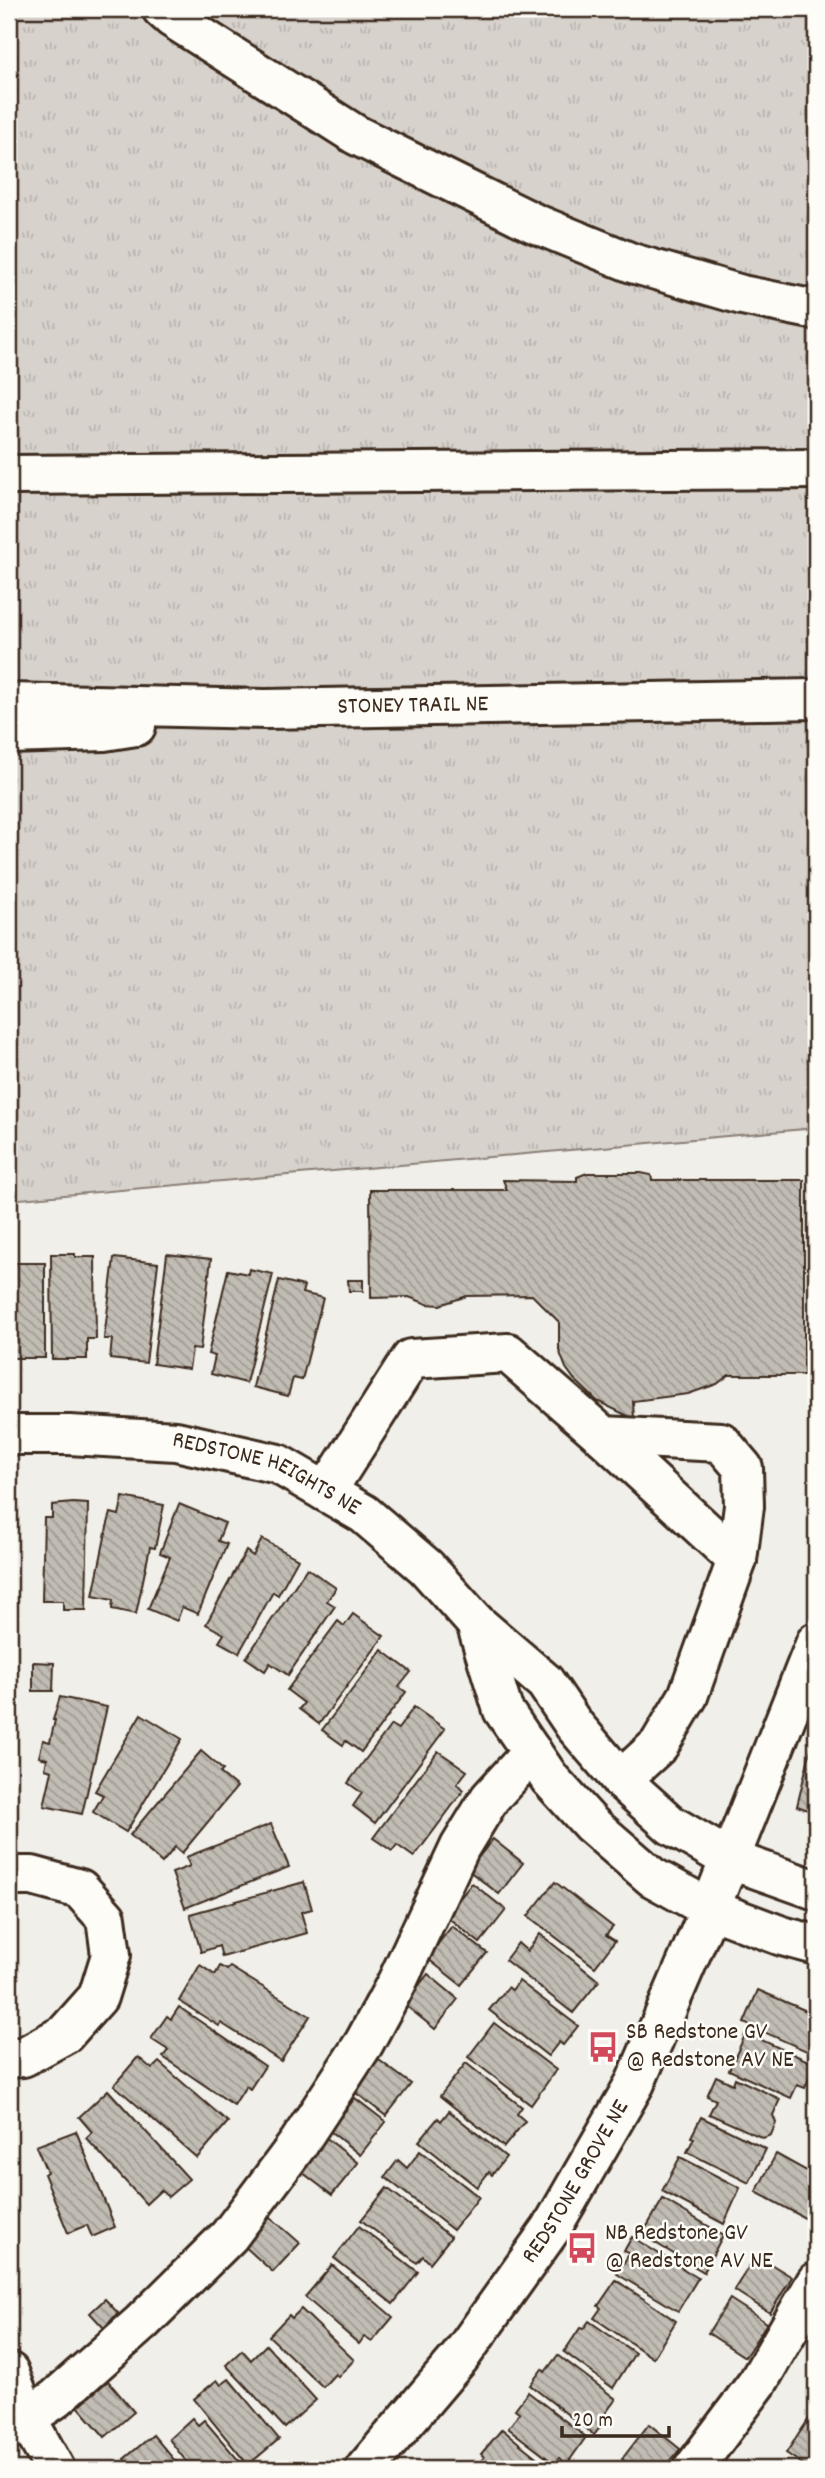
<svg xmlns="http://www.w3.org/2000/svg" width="825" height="2478" font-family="Dekko,sans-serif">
<defs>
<pattern id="grass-tufts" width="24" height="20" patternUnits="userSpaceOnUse" patternTransform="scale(1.75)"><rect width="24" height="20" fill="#d7d2cc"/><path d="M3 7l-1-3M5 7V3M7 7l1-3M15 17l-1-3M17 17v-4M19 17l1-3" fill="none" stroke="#b9b4af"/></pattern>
<pattern id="building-back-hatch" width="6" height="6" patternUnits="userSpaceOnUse" patternTransform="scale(1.75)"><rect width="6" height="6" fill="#c1bcb4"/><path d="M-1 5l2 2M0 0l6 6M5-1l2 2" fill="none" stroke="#9e9992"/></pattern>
</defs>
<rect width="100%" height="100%" fill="#f1efea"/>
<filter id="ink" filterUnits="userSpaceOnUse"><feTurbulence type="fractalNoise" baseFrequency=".0143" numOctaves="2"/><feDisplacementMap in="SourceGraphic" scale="14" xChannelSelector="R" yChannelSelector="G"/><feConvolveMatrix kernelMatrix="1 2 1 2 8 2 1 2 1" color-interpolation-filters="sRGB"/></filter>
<g filter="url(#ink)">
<polygon fill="url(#grass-tufts)" stroke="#897e75" stroke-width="2" points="9,9 816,9 816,1128 9,1200"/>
<g fill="url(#building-back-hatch)" stroke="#3b2a1e" stroke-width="2">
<polygon points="587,1173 641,1173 651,1175 652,1180 804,1180 804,1375 729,1375 717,1384 688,1394 633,1401 634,1419 597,1401 574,1379 566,1368 559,1350 559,1322 532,1295 467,1296 440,1305 427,1304 409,1297 371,1298 370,1190 507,1190 503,1180 577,1181 577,1177"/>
<polygon points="51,1254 75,1254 75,1257 95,1257 96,1339 87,1339 87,1359 52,1359"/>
<polygon points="167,1254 211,1259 200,1350 192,1349 189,1369 153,1364"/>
<polygon points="114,1258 158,1263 146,1363 110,1359 112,1339 104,1339"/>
<rect x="9" y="1263" width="36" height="95"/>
<polygon points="249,1269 273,1274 246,1383 211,1374 215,1356 208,1354 228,1270 248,1274"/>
<polygon points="279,1280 304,1286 302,1293 323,1298 302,1380 293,1378 288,1396 253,1387"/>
<polygon points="348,1280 363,1280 363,1291 349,1291"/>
<polygon points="123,1497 164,1505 155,1548 150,1547 136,1614 112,1609 113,1600 93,1596 107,1527 111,1513 119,1515"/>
<polygon points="73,1503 88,1504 86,1610 63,1610 63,1601 42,1601 44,1518 52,1518 52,1505"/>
<polygon points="179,1504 225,1523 218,1541 227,1544 198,1614 182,1607 177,1621 148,1609 170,1557 160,1553"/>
<polygon points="262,1539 298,1559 278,1595 273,1592 239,1653 219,1642 224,1634 206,1624 246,1551 253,1556"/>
<polygon points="307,1568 336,1588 327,1601 335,1606 288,1675 270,1663 265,1671 246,1658"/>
<polygon points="353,1614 384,1636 319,1724 299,1709 304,1703 287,1690 338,1621 344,1626"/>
<polygon points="382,1650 411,1672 399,1687 406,1692 361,1752 346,1741 343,1745 322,1730"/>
<polygon points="33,1662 54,1663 53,1691 33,1691"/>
<polygon points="60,1697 107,1707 82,1814 44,1806 52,1771 45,1769 47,1759 39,1757 43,1740 50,1742 55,1720 53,1720"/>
<polygon points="414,1707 445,1729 375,1823 353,1806 362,1793 348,1783 391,1725 398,1729"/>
<polygon points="141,1714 182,1739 126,1832 93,1812 103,1795 95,1791"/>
<polygon points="813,1740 816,1741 816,1813 797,1806"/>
<polygon points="201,1751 223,1770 220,1773 237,1787 182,1853 175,1847 162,1863 130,1835"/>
<polygon points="438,1751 467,1771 457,1784 464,1790 414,1857 397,1845 392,1851 373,1838"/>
<polygon points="271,1824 289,1867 185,1908 172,1873 190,1866 186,1857"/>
<polygon points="493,1839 523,1863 499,1894 468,1870"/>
<polygon points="304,1882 312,1909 301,1912 307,1933 222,1957 219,1946 201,1952 190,1914"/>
<polygon points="555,1882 613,1927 606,1935 615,1941 595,1967 528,1916"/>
<polygon points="472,1883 506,1910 480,1943 446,1916"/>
<polygon points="452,1926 487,1953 461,1985 427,1958"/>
<polygon points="540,1934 599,1981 573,2013 505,1960 518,1943 527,1951"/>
<polygon points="200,1965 215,1975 220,1966 227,1970 230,1967 310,2016 281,2061 221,2023 219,2026 179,2001"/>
<polygon points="428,1974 458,1999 435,2029 404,2004"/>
<polygon points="519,1981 578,2026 563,2045 559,2042 548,2056 489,2010 508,1987 512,1990"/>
<polygon points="758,1990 816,2015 816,2039 811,2053 744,2023"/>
<polygon points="179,2007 265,2066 250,2089 246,2086 234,2105 163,2057 168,2050 151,2039 167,2016 171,2019"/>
<polygon points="494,2023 556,2070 531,2105 468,2057"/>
<polygon points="746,2033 815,2064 805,2088 797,2085 791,2098 729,2070"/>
<polygon points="138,2057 152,2069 159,2062 228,2122 197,2158 114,2085"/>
<polygon points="379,2060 411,2084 386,2116 355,2092"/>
<polygon points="466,2063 522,2107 517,2114 525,2121 504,2147 440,2096"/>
<polygon points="716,2076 733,2084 735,2078 780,2099 773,2115 776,2123 771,2135 763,2138 709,2114 716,2100 707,2096"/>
<polygon points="108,2090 189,2179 168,2197 161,2190 146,2204 86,2138 92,2132 79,2117"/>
<polygon points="355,2098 386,2122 360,2155 330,2131"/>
<polygon points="449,2111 506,2157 492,2175 489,2172 477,2187 419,2141 438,2118 441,2121"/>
<polygon points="701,2117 766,2149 749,2183 687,2152 694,2138 691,2137"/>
<polygon points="76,2131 115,2227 92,2237 87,2225 68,2233 44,2174 47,2172 36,2146"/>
<polygon points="324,2136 358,2163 332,2195 298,2169"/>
<polygon points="816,2142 816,2159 810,2156"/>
<polygon points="420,2151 479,2197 453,2230 385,2177 398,2160 407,2168"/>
<polygon points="776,2154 816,2176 816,2224 756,2192"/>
<polygon points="680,2157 740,2188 724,2224 662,2191"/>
<polygon points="387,2188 451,2237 430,2263 423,2256 417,2263 361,2220"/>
<polygon points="663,2199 723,2235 704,2272 642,2235"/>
<polygon points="268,2215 300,2243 273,2272 242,2244"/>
<polygon points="359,2226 418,2272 393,2304 334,2258"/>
<polygon points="632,2237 698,2278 678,2311 617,2274 629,2254 624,2251"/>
<polygon points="756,2255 792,2277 770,2313 734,2290"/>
<polygon points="332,2265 393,2317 372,2342 364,2337 359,2344 305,2297"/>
<polygon points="616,2280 676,2321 653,2358 594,2318 601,2308 598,2306"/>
<polygon points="105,2299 118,2313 104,2328 90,2313"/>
<polygon points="730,2299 767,2323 745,2357 708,2333"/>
<polygon points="301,2309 354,2360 338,2377 335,2374 323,2387 269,2336 289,2315 292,2318"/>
<polygon points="589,2321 635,2353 613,2388 564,2352 580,2328 583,2329"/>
<polygon points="266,2345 316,2400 285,2428 226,2365 242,2350 251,2360"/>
<polygon points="558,2355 616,2399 605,2414 608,2417 594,2435 530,2385 542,2369 545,2372"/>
<polygon points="229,2379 279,2439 248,2465 194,2399 217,2380 221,2385"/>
<polygon points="108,2381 134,2412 105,2437 78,2406"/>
<polygon points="528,2392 586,2437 567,2464 559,2458 555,2464 508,2428 520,2413 515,2409"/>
<polygon points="813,2413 816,2415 816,2469 810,2469 786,2453"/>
<polygon points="192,2418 198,2425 204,2420 246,2469 192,2469 169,2439"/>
<polygon points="649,2424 680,2449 664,2469 635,2469 622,2459"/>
<polygon points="502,2429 520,2444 551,2469 482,2469 477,2466 484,2457 481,2454"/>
<polygon points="153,2435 182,2469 132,2469 124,2459"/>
</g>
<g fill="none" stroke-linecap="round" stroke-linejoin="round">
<defs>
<g id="minor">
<path id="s1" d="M9,1435H69L176,1441L278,1464L364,1514L426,1567L476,1623L545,1682L574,1725L621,1780L671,1825L729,1859L816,1890"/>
<polyline points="603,1436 721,1442 743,1468 744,1506 737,1560"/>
<polyline points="326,1492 411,1359 508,1353 603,1436 737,1560 688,1696 659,1745 621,1780"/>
<polyline points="476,1623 503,1710 550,1779 591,1824 652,1877 710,1909 782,1936 816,1945"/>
<polyline points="9,1876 32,1876 80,1889 106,1918 111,1955 98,1997 65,2034 23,2057 9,2058"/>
<polyline points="9,2372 27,2419 55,2469"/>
<polyline points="9,2430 55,2399 141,2323 229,2236 298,2144 364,2043 397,1982 460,1847 490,1798 532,1752"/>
<path id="s2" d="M365,2469L460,2357L551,2229L635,2083L710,1909L816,1642"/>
<polyline points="693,2469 758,2382 816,2282"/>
</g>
<g id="highway">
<polyline points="162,9 172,18 356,135 534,223 632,263 742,295 816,310"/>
<polyline points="9,475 816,469"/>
<path id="s3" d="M9,703L265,709L816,699"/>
<polyline points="9,734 104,731 136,726"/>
</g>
</defs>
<use href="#minor" stroke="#3b2a1e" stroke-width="44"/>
<use href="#highway" stroke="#3b2a1e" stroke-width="44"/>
<use href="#minor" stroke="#fdfcf7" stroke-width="38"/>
<use href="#highway" stroke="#fdfcf7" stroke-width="38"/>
</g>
</g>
<defs>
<symbol id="bus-bare" viewBox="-9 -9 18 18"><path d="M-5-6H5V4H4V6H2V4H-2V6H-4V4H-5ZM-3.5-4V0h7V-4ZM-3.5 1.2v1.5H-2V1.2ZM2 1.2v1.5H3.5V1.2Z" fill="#d1495b" stroke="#fdfcf7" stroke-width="2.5" paint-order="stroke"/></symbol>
</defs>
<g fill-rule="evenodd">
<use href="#bus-bare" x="581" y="2025" width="44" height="44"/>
<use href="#bus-bare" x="560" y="2226" width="44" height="44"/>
</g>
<g text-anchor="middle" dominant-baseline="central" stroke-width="5" stroke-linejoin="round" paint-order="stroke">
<g font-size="24" fill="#3b2a1e" stroke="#fdfcf7">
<text stroke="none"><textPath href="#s3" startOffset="404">STONEY TRAIL NE</textPath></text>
<text stroke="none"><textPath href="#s1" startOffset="264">REDSTONE HEIGHTS NE</textPath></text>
<text stroke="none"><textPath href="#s2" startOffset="357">REDSTONE GROVE NE</textPath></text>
</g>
<g font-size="24" fill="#3b2a1e" stroke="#fdfcf7" text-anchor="start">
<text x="626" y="2033">SB Redstone GV<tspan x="626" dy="28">@ Redstone AV NE</tspan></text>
<text x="605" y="2234">NB Redstone GV<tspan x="605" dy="28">@ Redstone AV NE</tspan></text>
</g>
</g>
<rect width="825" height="2478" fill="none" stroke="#fdfcf7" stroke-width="35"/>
<rect x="18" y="18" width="790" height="2443" fill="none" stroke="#3b2a1e" stroke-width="2.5" filter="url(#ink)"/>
<path d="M562 2426v10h107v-10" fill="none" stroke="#3b2a1e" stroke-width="3.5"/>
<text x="573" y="2426" font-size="21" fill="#3b2a1e" stroke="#fdfcf7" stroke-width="5" paint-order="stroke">20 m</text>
</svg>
